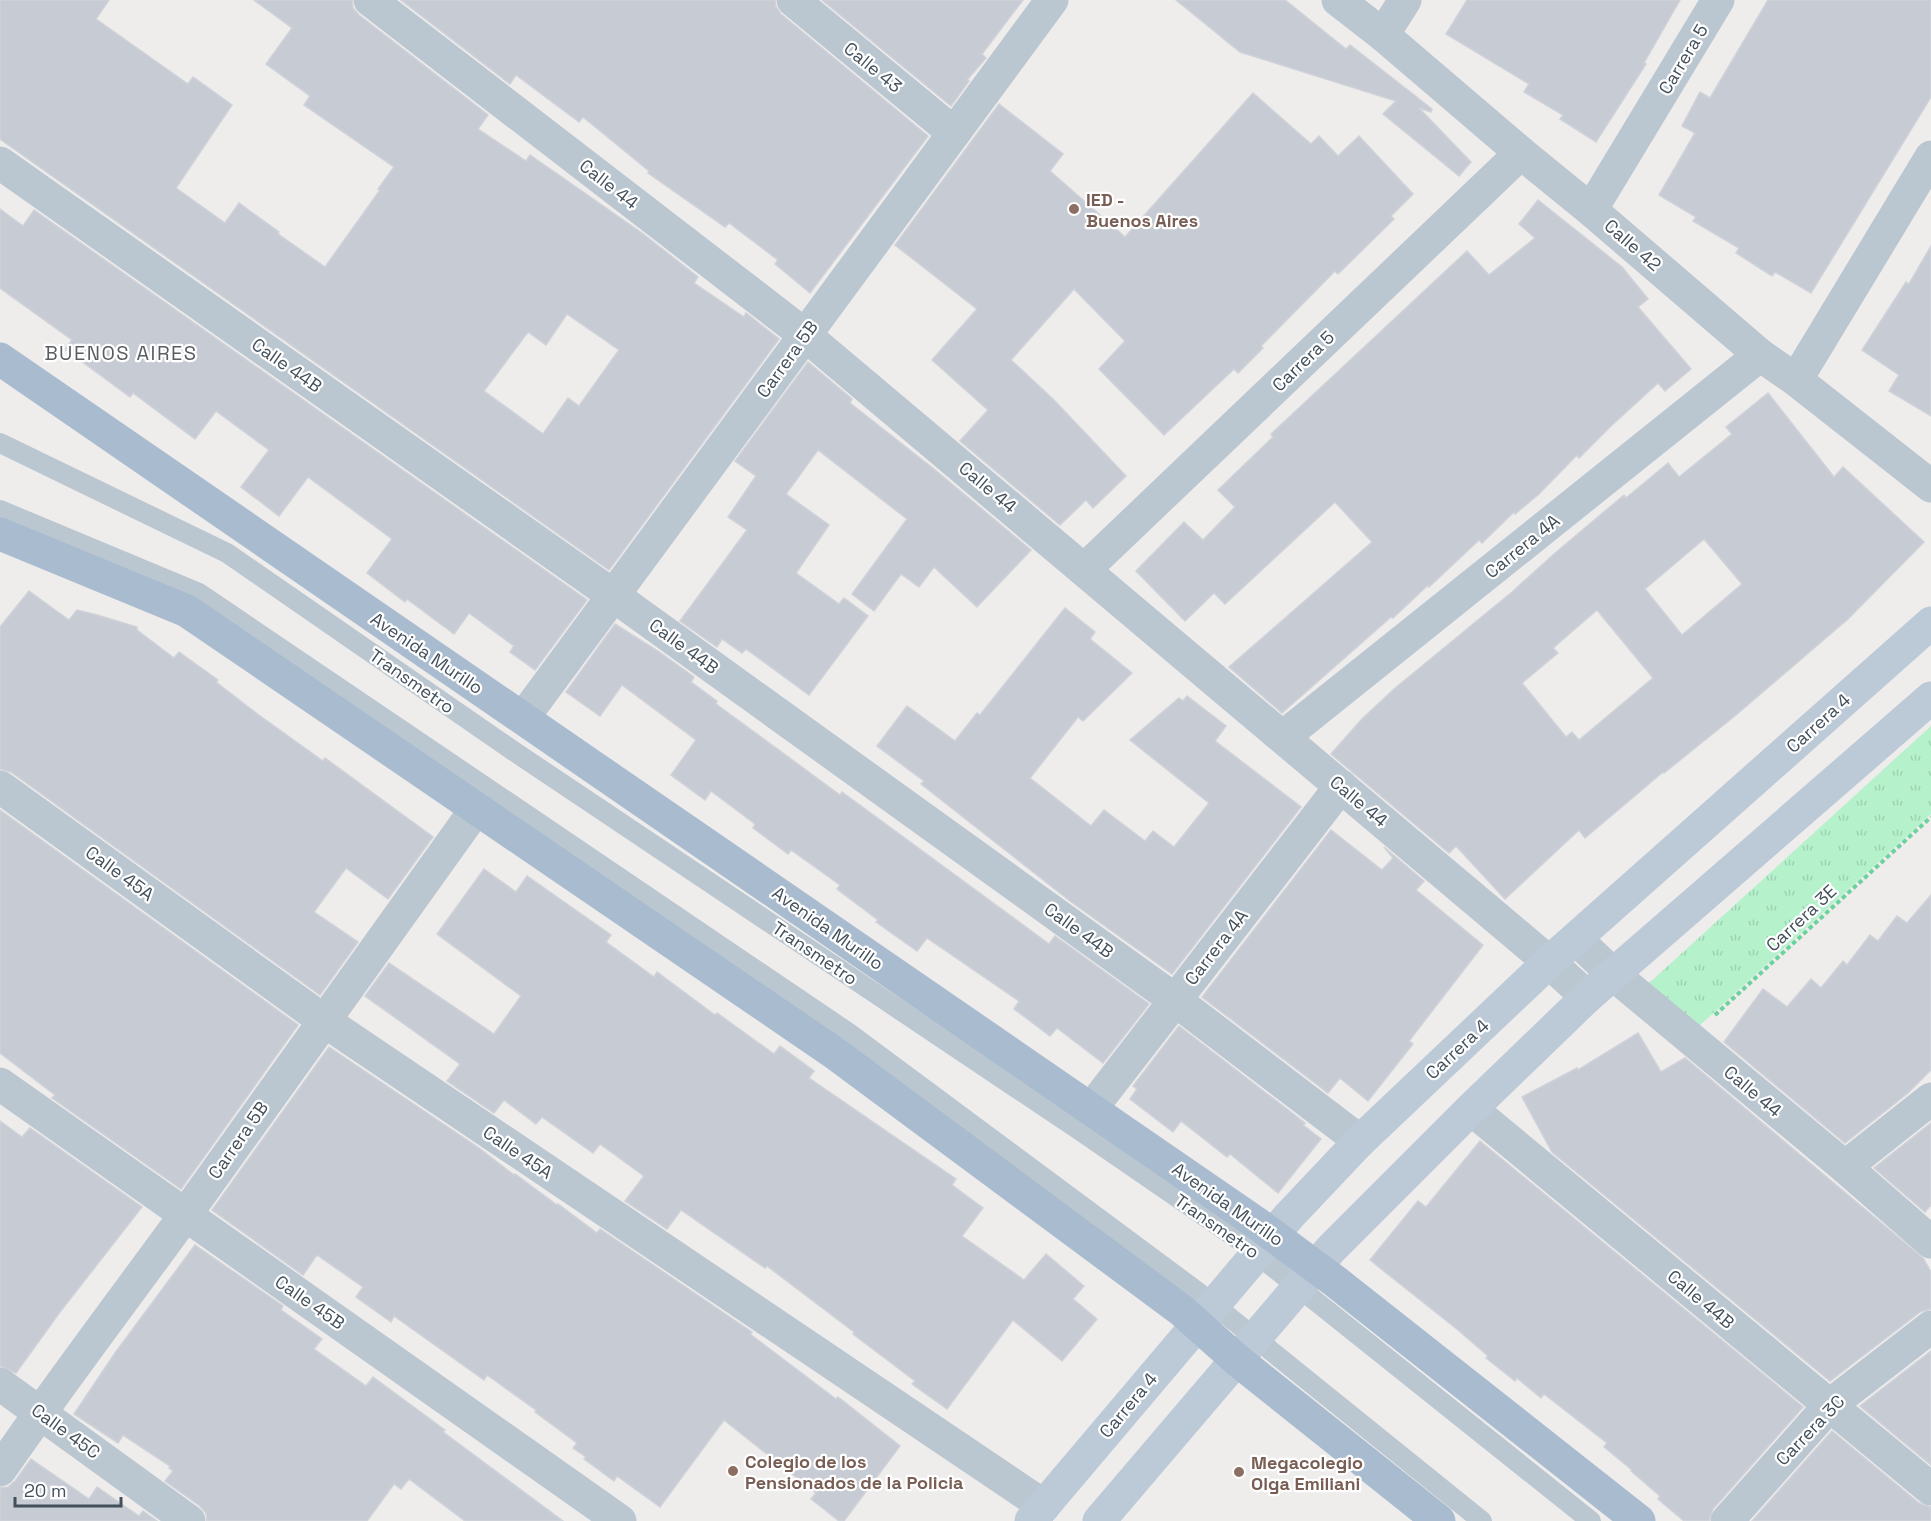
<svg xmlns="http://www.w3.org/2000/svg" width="1931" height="1521" font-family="'Space Grotesk',sans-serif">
<defs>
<pattern id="grass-tufts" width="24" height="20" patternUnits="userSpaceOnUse" patternTransform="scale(1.5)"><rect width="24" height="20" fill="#b5f2cc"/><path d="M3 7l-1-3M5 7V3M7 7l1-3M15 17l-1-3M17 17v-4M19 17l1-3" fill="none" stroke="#9dd1b1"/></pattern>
</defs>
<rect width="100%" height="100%" fill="#efecec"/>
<polygon fill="url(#grass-tufts)" points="1931,726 1931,814 1698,1027 1648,984"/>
<g fill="#c7cbd3" stroke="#cfd2d9" stroke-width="1.5" fill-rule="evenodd">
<path d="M0,0H109L96,19L188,84L193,77L232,105L176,188L225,223L239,203L279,232L278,234L325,267L380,190L378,189L394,167L304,105L310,96L266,64L292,28L254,0H352L353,8L359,15L488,115L478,129L526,161L530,155L642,233L698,277L694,283L744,317L746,313L779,339L609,570L0,139ZM567,314L619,350L579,406L568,398L543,434L484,391L528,332L546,345Z"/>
<polygon points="401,0 775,0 776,7 781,14 928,136 810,293 775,264 778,260 729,223 725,227 648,173 649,171 583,117 579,122 516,75 510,84"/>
<polygon points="822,0 1023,0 982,54 986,58 967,80 969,81 951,106"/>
<polygon points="1176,0 1285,0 1346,49 1350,45 1432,109 1431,112 1419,108 1471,162 1459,176 1383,114 1396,101 1240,52"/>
<polygon points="1467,0 1680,0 1644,63 1646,64 1596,142 1560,119 1563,115 1524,92 1529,84 1446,34"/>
<polygon points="1768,0 1931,0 1931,97 1811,293 1775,272 1772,276 1736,253 1739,248 1693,221 1696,217 1659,195 1695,133 1682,126 1700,92 1710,98"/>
<polygon points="1253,93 1311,144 1319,136 1338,156 1359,136 1413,194 1391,216 1394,219 1338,274 1335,271 1261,346 1263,348 1238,373 1234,369 1164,435 1099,369 1125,341 1074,289 1011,360 1053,399 1126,476 1093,508 1086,500 1060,525 960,441 988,410 932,360 977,309 895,245 999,104 1063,154 1050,171 1125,237"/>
<polygon points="1538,200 1622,267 1648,299 1638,307 1691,369 1665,391 1658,383 1611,426 1579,458 1577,455 1539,494 1515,514 1514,512 1482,543 1479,540 1429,587 1428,585 1393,618 1391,617 1282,713 1229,667 1372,542 1335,502 1225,604 1214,593 1185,621 1136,571 1184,522 1203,540 1235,507 1218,490 1273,437 1271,434 1467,251 1489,275 1535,238 1519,224"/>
<polygon points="0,209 23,226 34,210 587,600 535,670 510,652 514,646 469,613 454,634 407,599 405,602 367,573 392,539 308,477 279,516 241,487 269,450 216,411 195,439 133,393 130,397 65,349 72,340 0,288"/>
<polygon points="1931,246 1931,416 1889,391 1899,375 1862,350 1906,282 1909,284"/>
<polygon points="808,362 852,399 850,403 934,469 1031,550 977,607 934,567 919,587 901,574 874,611 852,594 907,519 818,450 786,494 829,525 796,573 839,604 844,598 868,616 809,695 746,649 742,653 722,639 717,647 680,621 747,530 728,517 756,476 735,461"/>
<path d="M1768,393L1834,477L1843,467L1924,542L1848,619L1736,715L1664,773L1663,772L1585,838L1579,830L1505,899L1456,846L1449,853L1331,754L1361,720L1394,689L1512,592L1554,554L1624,495L1626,498L1668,463L1679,477L1732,434L1726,427ZM1704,539L1742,584L1682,635L1645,589ZM1597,610L1653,678L1579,740L1572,732L1566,737L1522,683L1558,653L1553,648Z"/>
<polygon points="29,591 69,620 77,610 97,615 137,627 137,630 174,658 179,652 218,680 216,682 256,713 323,761 325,758 433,837 388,899 346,868 314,912 358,942 320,995 11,772 0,769 0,627"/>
<polygon points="1065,608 1095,632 1090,639 1132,673 1083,721 1078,717 1030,778 1091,826 1104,810 1145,841 1153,831 1174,847 1209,803 1130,740 1179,698 1183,701 1187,696 1226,726 1215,741 1301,807 1172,974 1070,901 921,784 924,781 877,746 907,706 955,741 977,713 980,715"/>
<polygon points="615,624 658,651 694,677 691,682 717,701 716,704 840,795 842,792 1049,944 1055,936 1149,1004 1103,1063 1057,1028 1050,1036 1014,1009 1019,1001 927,938 917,951 876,922 878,920 837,889 840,885 791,850 788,854 753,828 755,824 711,791 705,800 671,775 696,740 622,685 600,716 566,692"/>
<polygon points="0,810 298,1025 181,1189 52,1098 55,1095 0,1053"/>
<polygon points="1331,830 1382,870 1393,858 1384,847 1424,881 1416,890 1483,945 1409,1041 1413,1044 1368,1101 1340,1078 1328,1093 1202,997"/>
<polygon points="484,869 516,892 527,876 611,935 606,942 654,977 657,972 715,1015 717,1013 774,1054 780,1046 814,1071 809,1078 956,1179 952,1185 983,1208 962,1236 1024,1280 1046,1254 1084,1286 1073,1299 1097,1319 1062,1361 1013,1320 947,1409 912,1384 915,1381 853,1334 854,1332 767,1266 765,1268 681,1210 667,1229 625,1201 644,1176 600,1144 593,1153 542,1117 536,1124 504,1100 494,1113 447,1081 460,1064 365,996 389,963 494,1034 521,996 437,934"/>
<polygon points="1931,895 1931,1070 1908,1093 1845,1143 1724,1042 1763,989 1787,1007 1811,979 1821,988 1843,961 1847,965 1870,935 1878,941 1897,916 1907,923"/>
<polygon points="1179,1026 1305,1123 1303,1125 1321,1139 1278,1193 1230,1154 1227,1157 1181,1121 1173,1132 1130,1099 1137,1089 1133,1086"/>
<polygon points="1638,1033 1661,1072 1685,1058 1923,1258 1931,1272 1931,1309 1920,1312 1830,1381 1552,1152 1522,1097 1577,1068 1578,1070"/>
<polygon points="329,1047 479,1148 514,1175 515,1174 557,1205 558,1204 597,1233 600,1229 752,1332 750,1334 836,1399 838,1397 900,1446 844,1521 839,1521 811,1499 816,1493 724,1420 660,1507 617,1476 614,1481 584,1459 586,1457 573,1448 577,1443 535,1412 536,1410 487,1375 484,1380 394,1316 391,1322 356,1297 363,1287 317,1255 303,1275 212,1210"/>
<polygon points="0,1121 22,1137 30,1128 142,1207 60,1312 16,1373 0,1366"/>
<polygon points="1931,1123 1931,1205 1925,1212 1874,1168"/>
<polygon points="1480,1141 1803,1407 1713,1509 1709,1521 1684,1521 1658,1499 1660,1496 1631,1471 1632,1470 1604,1447 1607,1443 1544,1394 1541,1398 1517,1378 1515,1381 1486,1358 1488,1356 1458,1330 1370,1260 1418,1201 1426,1207"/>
<polygon points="195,1245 283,1306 281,1310 322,1339 314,1349 366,1386 373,1377 445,1430 443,1432 563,1521 465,1521 409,1479 401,1489 394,1484 367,1521 207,1521 206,1513 200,1506 165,1481 173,1471 169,1468 170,1466 123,1435 118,1443 74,1414 115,1353"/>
<polygon points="1931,1351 1931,1465 1860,1406"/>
<polygon points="1832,1431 1919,1503 1931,1507 1931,1521 1752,1521"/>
<polygon points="31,1459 89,1499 97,1487 139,1516 143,1511 157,1521 0,1521 0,1488 8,1487 15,1481"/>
</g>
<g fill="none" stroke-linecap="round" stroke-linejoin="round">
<polyline stroke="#6ad39e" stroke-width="4" stroke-dasharray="4.5 3" stroke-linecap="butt" points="1715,1015 1931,817"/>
<g stroke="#bbc7d0" stroke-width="20">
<polyline points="0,443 227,553 512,750 1079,1130 1239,1240 1591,1521"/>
<polyline points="0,510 199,593 849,1033 1198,1292 1482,1521"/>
</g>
<g stroke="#bbc7d0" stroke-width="33">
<polyline points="370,0 805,335 1549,962 1587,997"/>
<polyline points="793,0 954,133"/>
<polyline points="1338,0 1383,35 1521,153 1591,210 1760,355 1796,380 1931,486"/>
<polyline points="1383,35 1405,0"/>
<polyline points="0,163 614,596 1175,1000 1360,1141"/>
<polyline points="1591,210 1718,0"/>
<polyline points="1796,380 1931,157"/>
<polyline points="1085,569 1521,153"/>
<polyline points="523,718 1052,0"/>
<polyline points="1283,737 1760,355"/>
<polyline points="0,787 323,1020 1044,1506"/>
<polyline points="1576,939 1614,975 1845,1167 1931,1242"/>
<polyline points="0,1084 620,1521"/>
<polyline points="1091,1109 1341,786"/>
<polyline points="1471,1109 1931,1489"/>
<polyline points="1845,1167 1931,1099"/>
<polyline points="0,1384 189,1521"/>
<path d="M0,1470C60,1383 124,1299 186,1214C283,1079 379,944 476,809"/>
<polyline points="1727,1521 1830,1405 1931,1327"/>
</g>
<g stroke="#bccad8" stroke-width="33">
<polyline points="1031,1521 1289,1216 1360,1141 1549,962 1931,623"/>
<polyline points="1099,1521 1331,1249 1471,1109 1587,997 1931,698"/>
</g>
<g stroke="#a9bccf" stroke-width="33">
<polyline points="0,359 1255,1222 1336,1282 1639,1521"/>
<polyline points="0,534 187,611 833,1052 1181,1310 1237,1360 1439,1521"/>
</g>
</g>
<g fill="#8d6e63" stroke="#fff" stroke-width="2">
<circle cx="1074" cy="209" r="6"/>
<circle cx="733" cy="1471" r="6"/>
<circle cx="1239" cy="1472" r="6"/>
</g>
<g text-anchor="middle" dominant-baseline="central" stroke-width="4.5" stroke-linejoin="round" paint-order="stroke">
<g font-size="18" fill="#43505b" stroke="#fff">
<text transform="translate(1683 59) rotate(-59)">Carrera 5</text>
<text transform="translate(873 67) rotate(39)">Calle 43</text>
<text transform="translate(609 184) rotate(38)">Calle 44</text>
<text transform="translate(1633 245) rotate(41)">Calle 42</text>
<text transform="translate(787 359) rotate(-54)">Carrera 5B</text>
<text transform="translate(1303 361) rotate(-44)">Carrera 5</text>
<text transform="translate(287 365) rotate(35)">Calle 44B</text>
<text transform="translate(988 487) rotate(40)">Calle 44</text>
<text transform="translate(1522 546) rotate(-39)">Carrera 4A</text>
<text transform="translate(684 646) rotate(36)">Calle 44B</text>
<text transform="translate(427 653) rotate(34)">Avenida Murillo</text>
<text transform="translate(412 681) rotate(35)">Transmetro</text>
<text transform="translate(1818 723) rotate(-42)">Carrera 4</text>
<text transform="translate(1359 801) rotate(40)">Calle 44</text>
<text transform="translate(120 873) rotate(36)">Calle 45A</text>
<text transform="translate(1801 918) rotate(-43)">Carrera 3E</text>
<text transform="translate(828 928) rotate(35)">Avenida Murillo</text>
<text transform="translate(1079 930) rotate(36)">Calle 44B</text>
<text transform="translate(1216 947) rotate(-52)">Carrera 4A</text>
<text transform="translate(815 953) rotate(34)">Transmetro</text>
<text transform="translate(1457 1049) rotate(-43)">Carrera 4</text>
<text transform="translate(1753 1091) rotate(40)">Calle 44</text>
<text transform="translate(238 1140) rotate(-55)">Carrera 5B</text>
<text transform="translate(518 1152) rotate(34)">Calle 45A</text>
<text transform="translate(1228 1204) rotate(35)">Avenida Murillo</text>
<text transform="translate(1217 1226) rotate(35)">Transmetro</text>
<text transform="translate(1701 1299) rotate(40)">Calle 44B</text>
<text transform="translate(310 1302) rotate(35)">Calle 45B</text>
<text transform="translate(1128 1405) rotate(-50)">Carrera 4</text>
<text transform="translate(1810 1430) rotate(-46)">Carrera 3C</text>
<text transform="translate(66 1431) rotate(36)">Calle 45C</text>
</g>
<g font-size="18" font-weight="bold" fill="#785e54" stroke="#fff" text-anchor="start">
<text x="1086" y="199">IED -<tspan x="1086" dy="21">Buenos Aires</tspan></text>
<text x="745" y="1461">Colegio de los<tspan x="745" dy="21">Pensionados de la Policia</tspan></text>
<text x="1251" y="1462">Megacolegio<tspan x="1251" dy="21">Olga Emiliani</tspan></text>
</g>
<g font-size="20" letter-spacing="1.5" fill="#585d62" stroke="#fff">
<text x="121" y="353">BUENOS AIRES</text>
</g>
</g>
<path d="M15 1497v9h106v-9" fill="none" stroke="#43505b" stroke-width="3"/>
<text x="24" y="1497" font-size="18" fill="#43505b" stroke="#ffffff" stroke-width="4.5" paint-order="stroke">20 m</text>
</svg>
